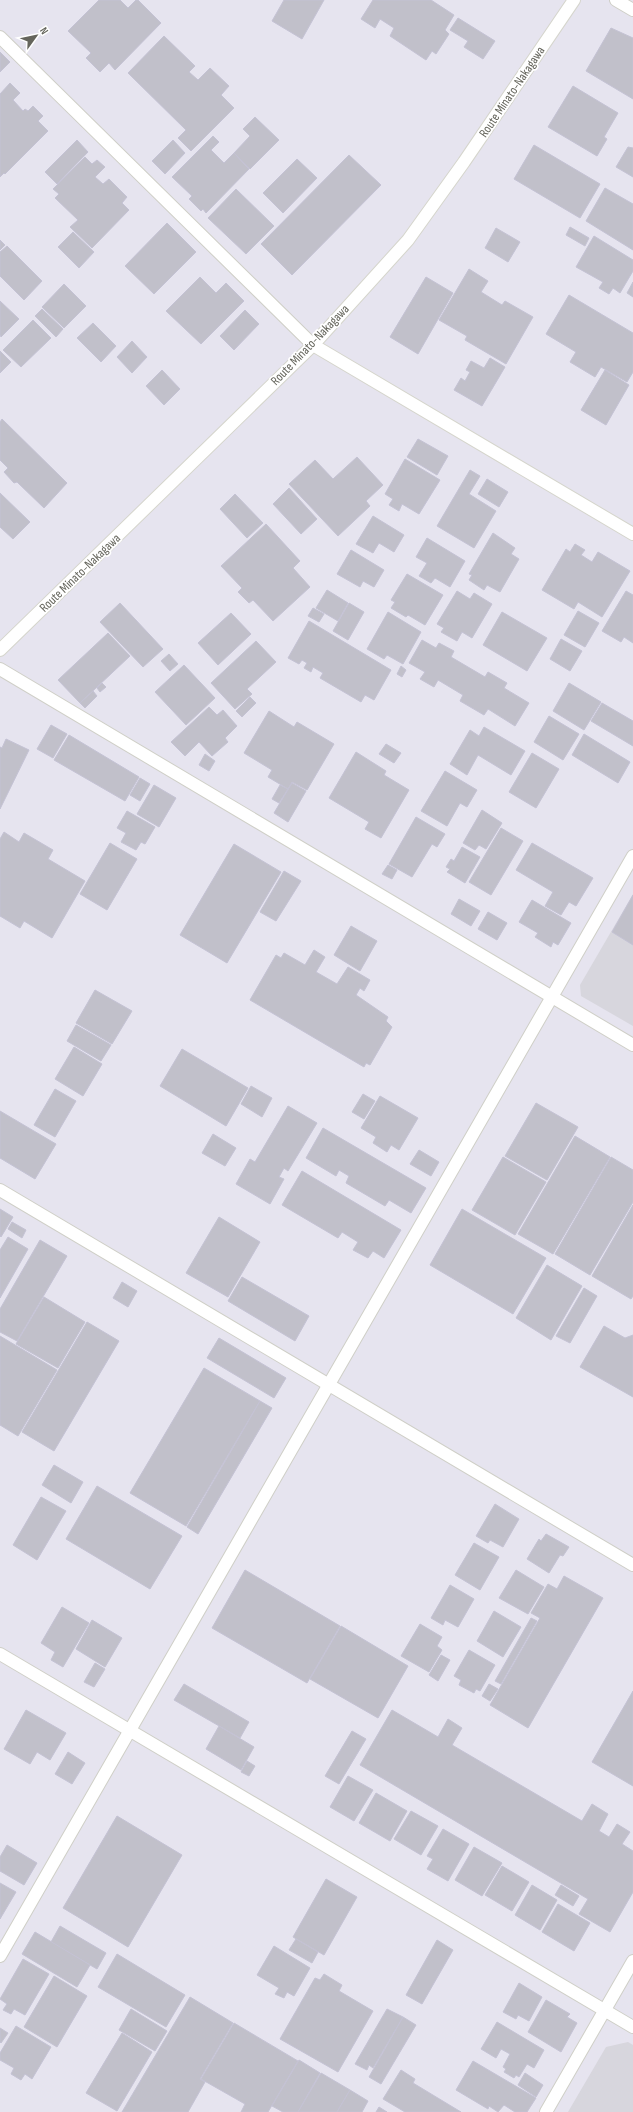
<svg xmlns="http://www.w3.org/2000/svg" width="633" height="2112" font-family="'Sofia Sans Condensed',sans-serif">
<rect width="100%" height="100%" fill="#e6e4ef"/>
<g fill="#d7d6dd">
<polygon points="633,894 633,1026 581,996 580,985"/>
<polygon points="628,2042 633,2045 633,2112 568,2112 606,2047"/>
</g>
<g fill="#c1c0ca" stroke="#c4c2d4">
<polygon points="99,0 120,0 128,8 136,0 138,0 161,23 115,70 109,63 100,72 86,58 91,53 68,31"/>
<polygon points="284,0 324,0 302,39 272,21"/>
<polygon points="373,0 431,0 454,15 445,30 449,34 436,54 432,51 426,60 390,36 394,28 380,19 375,28 361,19"/>
<polygon points="458,18 495,41 483,59 464,47 468,41 450,30"/>
<polygon points="611,28 633,38 633,99 586,71"/>
<polygon points="164,36 195,66 189,72 198,80 210,68 229,86 221,95 234,108 191,151 178,138 186,130 128,73"/>
<polygon points="0,52 10,62 0,72"/>
<polygon points="10,83 20,93 13,100 23,111 25,109 28,111 33,106 43,116 38,121 48,131 5,174 4,173 0,177 0,94"/>
<polygon points="573,86 618,113 604,137 607,139 597,156 548,127"/>
<polygon points="255,117 279,140 250,169 234,153 250,136 243,129"/>
<polygon points="213,136 219,142 211,150 224,163 234,153 249,169 206,213 203,209 201,211 189,199 192,196 172,177"/>
<polygon points="77,140 88,152 57,184 45,172"/>
<polygon points="173,140 185,153 165,174 152,161"/>
<polygon points="534,145 600,184 580,218 514,179"/>
<polygon points="628,147 633,148 633,177 616,167"/>
<polygon points="349,155 381,185 292,275 261,244"/>
<polygon points="85,157 92,164 97,160 105,167 95,177 103,184 109,179 127,197 122,203 129,210 92,248 70,227 78,220 55,198 59,194 53,189"/>
<polygon points="297,159 317,178 283,213 263,193"/>
<polygon points="605,188 633,204 633,250 586,221"/>
<polygon points="236,189 274,226 246,254 208,218"/>
<polygon points="167,223 196,252 154,294 125,266"/>
<polygon points="570,227 589,238 585,246 566,235"/>
<polygon points="496,228 520,242 508,262 485,248"/>
<polygon points="73,232 94,252 79,268 58,247"/>
<polygon points="594,236 633,260 633,271 620,293 613,288 609,294 599,288 603,282 576,267"/>
<polygon points="0,240 5,245 0,250"/>
<polygon points="7,246 42,281 24,300 0,276 0,252"/>
<polygon points="469,269 488,281 481,292 502,305 505,301 533,317 506,364 465,340 467,336 439,320"/>
<polygon points="200,277 216,293 226,283 244,301 201,344 166,311"/>
<polygon points="426,277 453,293 418,354 390,337"/>
<polygon points="633,282 633,297 627,293"/>
<polygon points="64,284 86,306 64,328 42,307"/>
<polygon points="569,295 633,333 633,372 627,382 601,367 595,377 570,362 576,352 546,334"/>
<polygon points="0,301 19,319 1,337 0,335"/>
<polygon points="42,309 63,329 56,337 35,316"/>
<polygon points="245,310 259,324 234,350 220,336"/>
<polygon points="33,320 51,338 21,367 3,350"/>
<polygon points="93,323 116,346 101,362 77,338"/>
<polygon points="132,341 147,357 132,373 117,357"/>
<polygon points="0,351 11,362 0,373"/>
<polygon points="490,358 505,367 482,406 454,390 461,378 465,381 470,372 466,370 471,361 484,368"/>
<polygon points="162,370 180,389 164,405 146,386"/>
<polygon points="605,370 629,385 606,425 581,410"/>
<polygon points="2,419 67,483 44,508 17,482 14,483 4,472 8,468 0,460 0,422"/>
<polygon points="418,439 448,456 437,475 407,457"/>
<polygon points="357,457 383,485 366,501 370,506 338,536 289,484 315,460 333,479"/>
<polygon points="405,459 440,480 419,514 402,504 399,511 389,505 393,499 385,494"/>
<polygon points="470,470 480,476 469,494 496,511 474,548 437,526"/>
<polygon points="487,479 508,492 499,507 478,494"/>
<polygon points="289,488 317,519 301,534 273,504"/>
<polygon points="0,493 30,522 13,539 0,527"/>
<polygon points="235,494 263,523 247,538 220,509"/>
<polygon points="373,516 404,535 394,552 379,543 373,553 356,544"/>
<polygon points="266,524 300,561 293,568 310,587 273,621 253,600 249,603 238,592 242,588 221,566"/>
<polygon points="493,533 515,548 511,554 519,559 500,592 487,585 484,590 469,580 472,575 469,574"/>
<polygon points="427,538 465,561 450,587 435,578 431,583 419,576 427,563 416,557"/>
<polygon points="575,544 585,550 581,555 592,562 598,552 630,571 602,617 578,602 574,609 542,590 566,549 570,552"/>
<polygon points="351,550 384,570 374,587 363,581 360,587 337,574"/>
<polygon points="407,574 443,595 425,625 408,615 406,617 391,608 395,602 391,600"/>
<polygon points="327,590 348,603 338,621 316,608"/>
<polygon points="457,591 470,599 474,593 492,604 472,638 462,632 457,641 441,632 444,628 437,624"/>
<polygon points="626,591 633,595 633,643 624,637 621,642 602,631"/>
<polygon points="120,603 163,649 143,667 100,622"/>
<polygon points="349,603 364,612 348,640 333,631"/>
<polygon points="313,608 324,614 319,622 308,616"/>
<polygon points="578,611 599,623 585,647 564,635"/>
<polygon points="388,612 421,632 403,664 387,655 384,659 367,649"/>
<polygon points="502,612 547,638 527,671 483,645"/>
<polygon points="231,613 251,634 218,665 198,643"/>
<polygon points="309,621 391,670 374,700 365,695 361,702 320,678 323,673 313,667 311,672 304,668 307,663 302,660 299,664 288,658"/>
<polygon points="108,633 130,656 80,703 58,680"/>
<polygon points="561,639 582,651 570,671 550,659"/>
<polygon points="422,640 436,648 439,643 454,651 451,657 485,677 488,672 507,683 504,688 529,703 515,726 488,709 484,715 460,701 463,695 438,680 434,687 420,679 425,672 409,663"/>
<polygon points="256,641 276,662 247,689 252,694 235,709 211,683"/>
<polygon points="169,654 178,664 170,671 161,661"/>
<polygon points="184,665 215,698 186,725 155,692"/>
<polygon points="401,666 406,670 402,677 397,674"/>
<polygon points="102,683 106,687 100,692 97,688"/>
<polygon points="569,683 601,702 584,730 553,711"/>
<polygon points="93,691 97,696 85,708 80,703"/>
<polygon points="250,697 256,703 242,717 236,711"/>
<polygon points="602,703 633,721 633,746 591,721"/>
<polygon points="209,707 217,715 223,710 237,726 225,738 228,742 212,756 199,742 185,756 171,742"/>
<polygon points="269,711 294,727 297,722 334,744 307,790 292,782 288,789 268,777 272,770 244,753"/>
<polygon points="549,716 579,734 563,760 534,742"/>
<polygon points="51,725 67,734 53,758 37,749"/>
<polygon points="484,727 525,751 511,775 478,755 467,775 450,764 470,730 479,736"/>
<polygon points="584,734 630,762 618,783 572,755"/>
<polygon points="69,735 139,777 125,801 54,760"/>
<polygon points="6,739 29,750 0,809 0,747 2,748"/>
<polygon points="386,744 401,753 394,763 379,754"/>
<polygon points="356,752 386,771 384,775 409,790 381,838 365,829 369,822 329,798"/>
<polygon points="532,753 559,769 536,808 509,792"/>
<polygon points="205,754 215,761 209,771 199,765"/>
<polygon points="445,771 477,790 467,807 460,803 447,826 421,811"/>
<polygon points="140,778 150,784 140,801 130,795"/>
<polygon points="292,783 306,791 288,822 274,813"/>
<polygon points="154,785 176,798 159,827 137,814"/>
<polygon points="280,785 288,789 279,803 272,799"/>
<polygon points="482,810 502,823 486,849 479,845 475,850 463,843"/>
<polygon points="127,811 155,827 145,844 141,842 136,850 121,842 126,833 117,828"/>
<polygon points="416,817 445,834 437,847 432,844 412,877 389,864"/>
<polygon points="501,828 523,841 491,895 469,882"/>
<polygon points="4,832 19,842 24,833 53,850 48,859 85,881 52,938 24,921 20,928 0,916 0,839"/>
<polygon points="110,843 137,859 107,910 80,894"/>
<polygon points="532,843 593,878 576,906 569,902 561,915 545,906 553,892 516,870"/>
<polygon points="234,844 281,872 227,963 180,935"/>
<polygon points="462,847 480,857 465,883 447,872 450,869 446,867 451,859 454,861"/>
<polygon points="388,865 397,870 392,879 382,874"/>
<polygon points="284,871 301,881 276,921 260,912"/>
<polygon points="633,895 633,945 612,932"/>
<polygon points="459,899 480,911 471,926 451,914"/>
<polygon points="532,900 571,923 558,945 553,942 551,947 535,937 538,933 519,922"/>
<polygon points="488,912 507,923 497,940 478,929"/>
<polygon points="351,926 377,941 360,971 334,955"/>
<polygon points="314,950 325,957 316,972 337,984 348,967 370,980 364,991 360,988 356,995 388,1017 386,1021 392,1027 370,1065 366,1063 364,1067 250,1000 276,955 281,958 284,953 305,965"/>
<polygon points="95,990 132,1011 112,1044 76,1023"/>
<polygon points="76,1025 111,1045 101,1061 67,1041"/>
<polygon points="74,1047 102,1064 83,1096 55,1079"/>
<polygon points="182,1049 248,1088 226,1126 160,1086"/>
<polygon points="251,1086 272,1098 262,1117 241,1104"/>
<polygon points="55,1089 76,1101 55,1137 34,1125"/>
<polygon points="363,1094 375,1101 364,1119 352,1112"/>
<polygon points="380,1096 418,1118 399,1150 391,1145 387,1152 373,1143 376,1137 361,1128"/>
<polygon points="536,1103 578,1127 547,1180 505,1156"/>
<polygon points="288,1106 317,1123 288,1171 284,1168 279,1177 284,1179 270,1204 236,1184 250,1159 255,1162"/>
<polygon points="0,1111 56,1144 35,1179 0,1158"/>
<polygon points="323,1128 426,1188 411,1213 389,1200 385,1206 346,1183 349,1176 339,1170 336,1176 306,1158"/>
<polygon points="213,1134 236,1148 225,1166 202,1153"/>
<polygon points="575,1136 610,1157 553,1254 518,1234"/>
<polygon points="419,1150 439,1162 431,1176 410,1164"/>
<polygon points="503,1157 546,1182 515,1235 472,1210"/>
<polygon points="611,1157 633,1170 633,1202 590,1275 555,1254"/>
<polygon points="302,1171 401,1230 384,1258 373,1251 368,1258 353,1250 358,1242 342,1232 338,1238 282,1205"/>
<polygon points="633,1205 633,1296 631,1299 592,1276"/>
<polygon points="0,1209 13,1217 1,1237 0,1236"/>
<polygon points="462,1209 546,1258 513,1314 430,1265"/>
<polygon points="219,1217 260,1242 228,1297 186,1273"/>
<polygon points="12,1222 26,1230 22,1238 8,1229"/>
<polygon points="8,1237 28,1249 0,1298 0,1250"/>
<polygon points="40,1240 67,1256 17,1341 0,1332 0,1309"/>
<polygon points="547,1265 582,1286 551,1340 516,1318"/>
<polygon points="242,1277 309,1316 295,1341 228,1301"/>
<polygon points="122,1282 137,1291 128,1307 113,1298"/>
<polygon points="584,1288 597,1296 570,1343 556,1336"/>
<polygon points="44,1297 85,1322 58,1368 16,1344"/>
<polygon points="87,1322 119,1341 54,1451 22,1432"/>
<polygon points="604,1326 625,1338 633,1335 633,1397 580,1367"/>
<polygon points="0,1336 57,1370 18,1436 0,1425"/>
<polygon points="219,1338 286,1378 274,1398 207,1358"/>
<polygon points="204,1368 260,1401 186,1526 130,1493"/>
<polygon points="260,1401 272,1408 198,1534 187,1527"/>
<polygon points="54,1465 83,1482 71,1503 42,1485"/>
<polygon points="97,1486 182,1536 150,1589 66,1539"/>
<polygon points="41,1497 66,1511 37,1560 13,1545"/>
<polygon points="495,1504 519,1519 503,1547 490,1540 488,1543 476,1536"/>
<polygon points="546,1534 569,1547 563,1556 560,1555 549,1573 527,1559 539,1539 541,1541"/>
<polygon points="474,1543 499,1557 480,1590 455,1575"/>
<polygon points="245,1570 340,1626 307,1683 212,1628"/>
<polygon points="516,1570 544,1587 528,1614 499,1598"/>
<polygon points="564,1576 603,1598 528,1728 490,1705 540,1618 531,1613 548,1584 557,1589"/>
<polygon points="450,1585 474,1599 458,1627 445,1620 443,1625 431,1618"/>
<polygon points="62,1607 89,1623 63,1667 51,1660 55,1652 41,1643"/>
<polygon points="494,1611 521,1627 503,1657 477,1641"/>
<polygon points="531,1618 537,1621 501,1684 495,1681"/>
<polygon points="92,1620 122,1638 105,1667 76,1649"/>
<polygon points="420,1624 442,1637 437,1646 442,1650 429,1672 401,1656"/>
<polygon points="341,1626 408,1666 378,1718 310,1679"/>
<polygon points="469,1650 495,1665 480,1691 476,1689 474,1693 459,1685 461,1680 454,1676"/>
<polygon points="441,1655 450,1660 438,1681 429,1675"/>
<polygon points="95,1663 105,1669 94,1687 84,1682"/>
<polygon points="184,1684 249,1722 240,1738 174,1700"/>
<polygon points="489,1684 498,1689 490,1701 482,1696"/>
<polygon points="633,1691 633,1786 592,1762"/>
<polygon points="26,1710 66,1733 50,1760 37,1752 30,1764 4,1749"/>
<polygon points="392,1710 438,1737 448,1719 462,1728 452,1745 582,1821 592,1804 608,1814 599,1831 609,1837 617,1824 630,1832 622,1844 633,1851 633,1892 610,1932 579,1914 588,1899 360,1765"/>
<polygon points="219,1726 254,1747 241,1770 206,1749"/>
<polygon points="352,1731 366,1739 339,1784 325,1776"/>
<polygon points="68,1752 85,1763 72,1784 55,1774"/>
<polygon points="247,1761 255,1766 249,1776 241,1772"/>
<polygon points="348,1776 373,1790 354,1821 330,1807"/>
<polygon points="376,1793 407,1811 390,1841 359,1823"/>
<polygon points="411,1811 438,1826 421,1855 394,1839"/>
<polygon points="117,1816 182,1855 128,1947 63,1908"/>
<polygon points="443,1829 469,1844 448,1881 427,1869 433,1859 427,1856"/>
<polygon points="7,1845 37,1863 24,1885 0,1871 0,1857"/>
<polygon points="474,1847 502,1863 482,1896 455,1880"/>
<polygon points="502,1866 529,1882 512,1911 485,1895"/>
<polygon points="326,1879 357,1897 324,1955 293,1937"/>
<polygon points="0,1883 16,1892 0,1919"/>
<polygon points="532,1885 557,1900 540,1930 515,1915"/>
<polygon points="561,1885 579,1896 573,1906 555,1895"/>
<polygon points="558,1904 590,1923 574,1951 542,1932"/>
<polygon points="60,1926 106,1953 97,1969 51,1942"/>
<polygon points="35,1932 90,1965 77,1987 22,1954"/>
<polygon points="296,1939 318,1952 312,1963 289,1950"/>
<polygon points="437,1940 453,1950 422,2004 406,1995"/>
<polygon points="274,1946 310,1968 294,1996 287,1992 284,1998 275,1994 279,1988 257,1975"/>
<polygon points="117,1954 185,1995 166,2027 98,1987"/>
<polygon points="23,1959 49,1974 25,2015 14,2009 11,2014 3,2010 7,2004 0,1999"/>
<polygon points="324,1974 342,1985 339,1991 373,2011 338,2072 280,2039 315,1978 320,1980"/>
<polygon points="54,1976 87,1996 57,2047 24,2027"/>
<polygon points="519,1983 542,1997 529,2021 518,2015 516,2019 503,2012"/>
<polygon points="190,1997 233,2023 200,2079 205,2082 188,2112 122,2112"/>
<polygon points="546,2000 570,2014 567,2017 577,2023 561,2052 528,2032"/>
<polygon points="131,2009 167,2031 155,2051 119,2030"/>
<polygon points="387,2009 403,2017 373,2068 369,2065 367,2070 355,2064"/>
<polygon points="403,2017 416,2025 381,2084 369,2077"/>
<polygon points="497,2022 544,2050 534,2068 527,2064 519,2077 516,2075 514,2078 504,2072 506,2069 503,2067 510,2054 501,2049 496,2058 481,2049"/>
<polygon points="234,2023 298,2061 268,2112 241,2112 245,2104 201,2079"/>
<polygon points="16,2026 51,2047 32,2079 25,2074 21,2080 11,2074 14,2068 0,2060 0,2053"/>
<polygon points="0,2028 8,2033 1,2043 0,2042"/>
<polygon points="122,2033 152,2052 117,2111 86,2093"/>
<polygon points="299,2060 320,2073 298,2112 283,2112 272,2106"/>
<polygon points="473,2061 536,2098 527,2112 515,2112 504,2105 498,2112 489,2106 488,2109 456,2090"/>
<polygon points="401,2070 415,2079 413,2083 461,2112 405,2112 383,2099"/>
<polygon points="321,2073 350,2090 337,2112 298,2112"/>
<polygon points="525,2073 543,2085 536,2097 518,2085"/>
<polygon points="350,2090 368,2101 362,2112 337,2112"/>
<polygon points="379,2107 387,2112 376,2112"/>
</g>
<g fill="none" stroke-linecap="round" stroke-linejoin="round">
<defs>
<g id="street">
<polyline points="616,0 633,10"/>
<polyline points="0,37 313,345"/>
<polyline points="0,669 633,1045"/>
<polyline points="0,1190 633,1565"/>
<polyline points="0,1654 633,2027"/>
<polyline points="0,1956 633,856"/>
<polyline points="546,2112 633,1961"/>
</g>
<g id="secondary">
<polyline points="313,345 633,534"/>
<polyline points="0,650 313,345 408,240 464,162 574,0"/>
</g>
</defs>
<use href="#street" stroke="#cfcfc7" stroke-width="14"/>
<use href="#secondary" stroke="#d5d5cc" stroke-width="14"/>
<use href="#street" stroke="#fff" stroke-width="12"/>
<use href="#secondary" stroke="#fff" stroke-width="12"/>
</g>
<g text-anchor="middle" dominant-baseline="central" stroke-width="3.5" stroke-linejoin="round" paint-order="stroke">
<g font-size="13" fill="#65655c" stroke="#fff">
<text transform="translate(512 92) rotate(-56)">Route Minato-Nakagawa</text>
<text transform="translate(310 345) rotate(-46)">Route Minato-Nakagawa</text>
<text transform="translate(80 573) rotate(-44)">Route Minato-Nakagawa</text>
</g>
</g>
<g transform="translate(36 36) rotate(57)" stroke="#ffffff" stroke-width="3" paint-order="stroke">
<path d="M0-3L7 15L0 10L-7 15Z" fill="#65655c"/>
<text y="-6" font-size="11" font-weight="bold" text-anchor="middle" fill="#65655c">N</text>
</g>
</svg>
